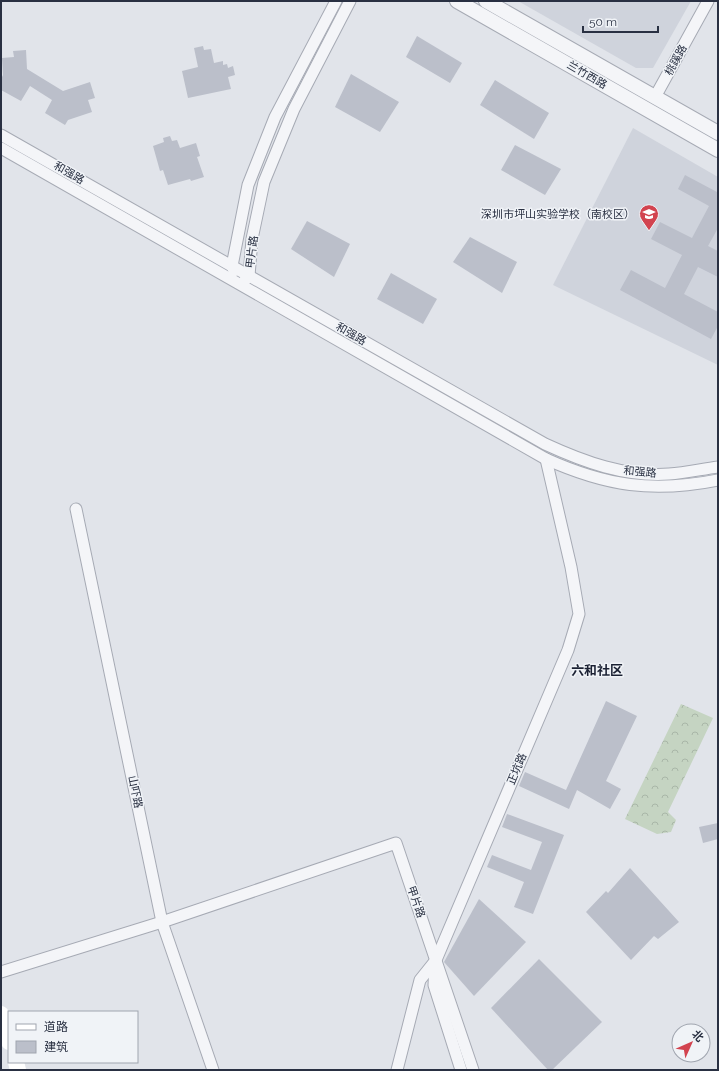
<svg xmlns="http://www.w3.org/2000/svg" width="719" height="1071" font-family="Raleway,'Noto Sans SC',sans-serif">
<defs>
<pattern id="forest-crowns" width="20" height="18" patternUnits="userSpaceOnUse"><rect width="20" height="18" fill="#c5d4c2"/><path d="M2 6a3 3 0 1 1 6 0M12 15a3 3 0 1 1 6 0" fill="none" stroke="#a9b6a8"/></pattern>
</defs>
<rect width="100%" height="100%" fill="#e1e4ea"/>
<g fill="#cfd3dc">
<polygon points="518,1 691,1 653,68 636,68"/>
<polygon points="633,128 718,177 718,365 553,285"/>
</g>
<polygon fill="url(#forest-crowns)" points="681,704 713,718 668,812 676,820 671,832 657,834 625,819"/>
<g fill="#bbbfca">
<polygon points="417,36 462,63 450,83 406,57"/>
<polygon points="203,46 204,50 211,49 214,63 223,61 223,65 227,64 228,68 233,66 235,75 228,77 231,89 188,98 182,71 198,67 194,48"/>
<polygon points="26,50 27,69 63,91 90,82 95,98 88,100 92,112 68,120 65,125 45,113 52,100 30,86 21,101 1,90 1,79 3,75 2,58 14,57 13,51"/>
<polygon points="351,74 399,102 380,132 335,107"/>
<polygon points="495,80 549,113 534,139 480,105"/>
<polygon points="170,136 172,141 177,140 180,148 196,143 200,156 197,157 204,177 191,181 190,179 168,185 163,170 160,171 153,146 164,142 163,138"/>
<polygon points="515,145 561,169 545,195 501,170"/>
<polygon points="685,175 717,192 718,190 718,228 708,246 718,251 718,277 698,267 684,294 718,312 718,326 711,339 620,290 631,270 665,288 682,255 651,239 660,222 692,238 709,206 678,189"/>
<polygon points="307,221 350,244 334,277 291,249"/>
<polygon points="470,237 517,262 502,293 453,262"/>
<polygon points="391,273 437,299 423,324 377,299"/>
<polygon points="606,701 637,716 606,781 621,789 610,809 577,790 569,809 519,786 525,772 566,790"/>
<polygon points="507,814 564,835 533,914 514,907 524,882 487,867 492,855 531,870 542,842 502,827"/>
<polygon points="718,823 718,839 703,843 699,827"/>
<polygon points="630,868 679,922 658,939 654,936 631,960 586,912 606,891 608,893"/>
<polygon points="479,899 526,942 474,996 444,962"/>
<polygon points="539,959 602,1022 552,1070 548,1070 491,1008"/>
</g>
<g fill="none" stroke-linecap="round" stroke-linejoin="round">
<defs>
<g id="minor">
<polyline points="655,97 708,1"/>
<path d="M1,135L545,444C584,462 625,477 669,474C686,473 702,469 718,467"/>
<path d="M1,148L546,459C606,486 653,493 718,480"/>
<polyline points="234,271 232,266 248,185 275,117 336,1"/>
<polyline points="245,280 249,276 252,239 264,182 294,109 350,1"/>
<polyline points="76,509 162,922 213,1070"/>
<polyline points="435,963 434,985 461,1070"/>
<polyline points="1,972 162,922 396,843 473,1070"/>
<polyline points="397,1070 420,980 436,960 568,650 579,614 571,567 546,459"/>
</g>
<g id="tertiary">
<polyline points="457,1 718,150"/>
<polyline points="486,1 718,133"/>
</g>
</defs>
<use href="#minor" stroke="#a6aab4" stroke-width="13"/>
<use href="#tertiary" stroke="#a6aab4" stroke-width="16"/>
<use href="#minor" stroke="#f4f5f8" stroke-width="11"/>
<use href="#tertiary" stroke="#f4f5f8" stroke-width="14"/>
<g stroke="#fff" stroke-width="16">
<polyline points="1,1014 9,1042"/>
<polyline points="16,1062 18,1070"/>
</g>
</g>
<defs>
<symbol id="school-pin" viewBox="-11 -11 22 30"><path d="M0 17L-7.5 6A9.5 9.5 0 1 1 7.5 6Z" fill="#d2434f" stroke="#f0f3f7"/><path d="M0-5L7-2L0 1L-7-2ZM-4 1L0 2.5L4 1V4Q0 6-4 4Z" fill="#fff"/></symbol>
</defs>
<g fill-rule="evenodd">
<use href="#school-pin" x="638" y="203" width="22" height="30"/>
</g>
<g text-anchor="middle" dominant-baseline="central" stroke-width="3" stroke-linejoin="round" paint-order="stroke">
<g font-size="11" fill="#293042" stroke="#f0f3f7">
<text transform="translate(676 60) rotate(-61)">桃蹊路</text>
<text transform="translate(587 75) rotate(30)">兰竹西路</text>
<text transform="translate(69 173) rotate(30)">和强路</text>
<text transform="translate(252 252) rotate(-83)">甲片路</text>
<text transform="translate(351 334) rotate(30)">和强路</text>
<text transform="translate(640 472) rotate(5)">和强路</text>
<text transform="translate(517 769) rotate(-67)">正坑路</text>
<text transform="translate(135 792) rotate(78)">山吓路</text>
<text transform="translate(416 902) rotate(71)">甲片路</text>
</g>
<g font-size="11" fill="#293042" stroke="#f0f3f7" text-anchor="end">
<text x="635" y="214">深圳市坪山实验学校（南校区）</text>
</g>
<g font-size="13" font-weight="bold" fill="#1b2133" stroke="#f0f3f7">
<text x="597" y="670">六和社区</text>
</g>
</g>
<rect width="719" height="1071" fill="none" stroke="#293042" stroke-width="4"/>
<rect x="8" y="1011" width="130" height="52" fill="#f0f3f7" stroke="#a0a5af"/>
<rect x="16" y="1024" width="20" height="6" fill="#ffffff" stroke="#a0a5af"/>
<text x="44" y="1031" font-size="12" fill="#293042">道路</text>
<rect x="16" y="1041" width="20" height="12" fill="#bbbfca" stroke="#a0a5af"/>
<text x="44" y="1051" font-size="12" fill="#293042">建筑</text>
<g transform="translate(691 1043) rotate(45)"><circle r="19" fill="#f0f3f7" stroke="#a0a5af"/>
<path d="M0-3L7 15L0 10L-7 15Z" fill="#d2434f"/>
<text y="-6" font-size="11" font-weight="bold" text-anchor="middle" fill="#293042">北</text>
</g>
<path d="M583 26v6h75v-6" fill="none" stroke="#293042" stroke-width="2"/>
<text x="589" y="26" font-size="12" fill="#293042" stroke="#f0f3f7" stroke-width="3" paint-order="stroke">50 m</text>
</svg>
